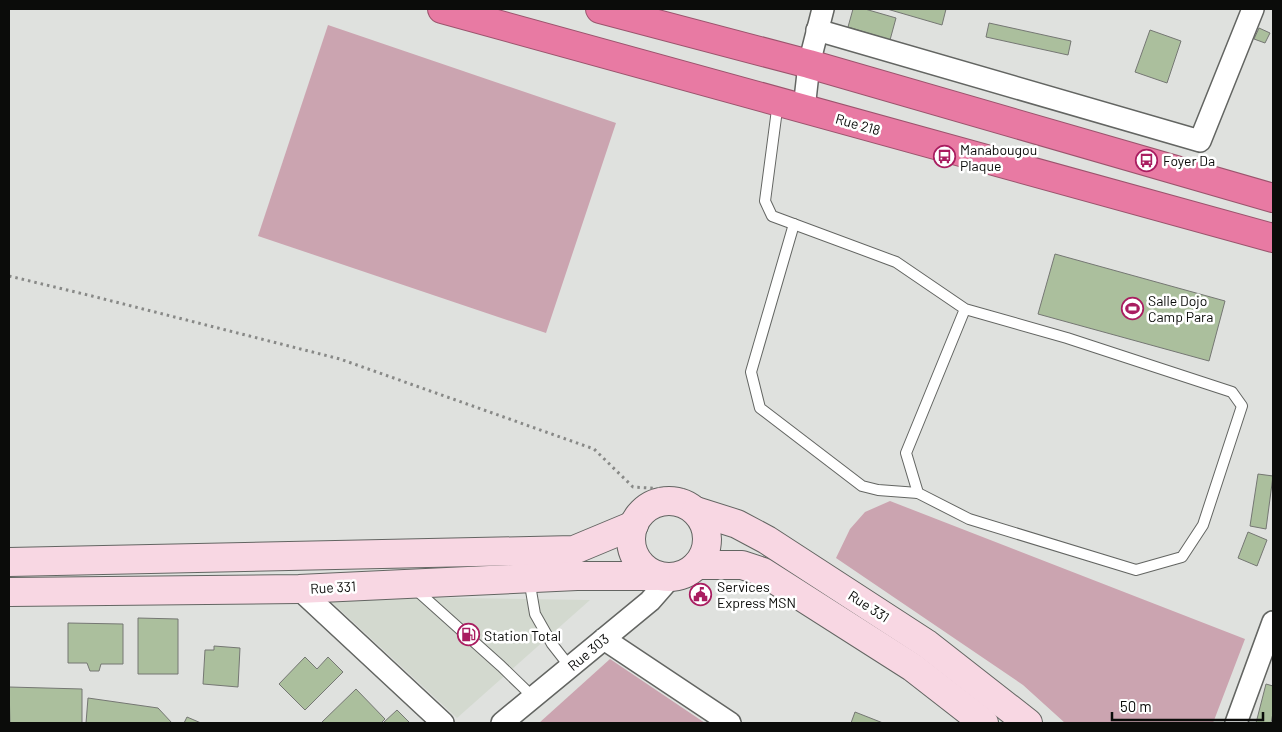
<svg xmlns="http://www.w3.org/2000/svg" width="1282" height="732" font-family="Barlow,sans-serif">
<rect width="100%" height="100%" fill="#dfe1de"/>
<polygon fill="#d3d9cf" points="325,596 590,600 457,718"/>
<g fill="#cba4b0">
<polygon points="328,25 616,123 546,333 258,236"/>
<polygon points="890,501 1245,639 1213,723 1065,723 1023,685 836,558 850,529 865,512"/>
<polygon points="610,659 705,723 539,723"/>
</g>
<g fill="#abbf9d" stroke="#757773">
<polygon points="853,9 865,9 896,18 890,40 848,27"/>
<polygon points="887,9 946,9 942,25"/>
<polygon points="989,23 1071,41 1068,55 986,37"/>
<polygon points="1259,28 1270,33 1265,43 1254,39"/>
<polygon points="1150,30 1181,41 1167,83 1135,72"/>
<polygon points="1055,254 1225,301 1209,361 1038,314"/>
<polygon points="1258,474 1273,476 1266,529 1250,526"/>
<polygon points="1248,532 1267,540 1257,566 1238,558"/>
<polygon points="138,618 178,619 178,674 138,674"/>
<polygon points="68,623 123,624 123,664 101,664 99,671 90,671 87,663 68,663"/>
<polygon points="214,646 240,648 238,687 203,684 205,650 214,650"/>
<polygon points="305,657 317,669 328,657 343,672 305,710 279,684"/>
<polygon points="1266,684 1273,686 1273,713 1271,723 1256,723"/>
<polygon points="9,687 82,689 82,723 10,723"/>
<polygon points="356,689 385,719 381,723 321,723"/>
<polygon points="88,698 158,708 172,723 86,723"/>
<polygon points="397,710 410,723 383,723"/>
<polygon points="855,712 883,723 851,723"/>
<polygon points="187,717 201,723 184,723"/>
</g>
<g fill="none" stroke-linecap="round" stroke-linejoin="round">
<defs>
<g id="lane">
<polyline points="778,102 765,201 772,216 896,262 965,309 1067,338 1232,392 1242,406 1203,525 1182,557 1136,570 969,519 918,493 906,453 965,309"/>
<polyline points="794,224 751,372 760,408 862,486 878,490 918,493"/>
<polyline points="529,579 535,614 552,644 570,667"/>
<polyline points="414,588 501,666 533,697"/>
</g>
<g id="street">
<polyline points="817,30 1200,141 1253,9"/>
<polyline points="804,109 809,64 823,9"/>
<polyline points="299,589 443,723"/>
<polyline points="604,639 730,723"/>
<polyline points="502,723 650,601 671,577"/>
<polyline points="1236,723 1273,622"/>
</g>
<g id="secondary">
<circle cx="669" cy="539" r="38"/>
<polyline points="696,511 737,524 767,540 927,644 1028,723"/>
<polyline points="9,562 574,550 634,525"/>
<polyline points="697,565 742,565 763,572 912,667 984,723"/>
<polyline points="9,592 299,589 577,576 656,576"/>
</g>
<g id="highway">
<polyline points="442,9 1273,238"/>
<polyline points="600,9 809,64 1273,198"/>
</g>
</defs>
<use href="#lane" stroke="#636562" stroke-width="12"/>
<use href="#street" stroke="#636562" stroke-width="24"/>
<use href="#secondary" stroke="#636562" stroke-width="30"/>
<use href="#highway" stroke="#9b546d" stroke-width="30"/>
<polyline stroke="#888987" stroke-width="3" stroke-dasharray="2.5 4" stroke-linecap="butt" points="9,276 92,296 340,359 594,449 633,487 684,490"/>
<use href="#lane" stroke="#fff" stroke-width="10"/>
<use href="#street" stroke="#fff" stroke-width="21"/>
<use href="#secondary" stroke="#f8d7e3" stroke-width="28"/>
<use href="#highway" stroke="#e87aa3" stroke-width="28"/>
</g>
<defs>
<symbol id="bus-ring" viewBox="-11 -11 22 22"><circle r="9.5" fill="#fff" stroke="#a91d60" stroke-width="1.5"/><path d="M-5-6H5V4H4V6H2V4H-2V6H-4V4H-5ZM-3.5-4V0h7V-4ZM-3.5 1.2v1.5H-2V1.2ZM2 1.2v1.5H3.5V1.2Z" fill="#a91d60"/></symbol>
<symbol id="stadium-ring" viewBox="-11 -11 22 22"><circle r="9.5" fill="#fff" stroke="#a91d60" stroke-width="1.5"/><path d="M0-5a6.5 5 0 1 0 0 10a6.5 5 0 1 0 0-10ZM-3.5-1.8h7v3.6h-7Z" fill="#a91d60"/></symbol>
<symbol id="civic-ring" viewBox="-11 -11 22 22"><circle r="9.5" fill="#fff" stroke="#a91d60" stroke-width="1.5"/><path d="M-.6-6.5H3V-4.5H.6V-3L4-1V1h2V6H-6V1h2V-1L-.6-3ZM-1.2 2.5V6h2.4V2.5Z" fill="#a91d60"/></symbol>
<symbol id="fuel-ring" viewBox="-11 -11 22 22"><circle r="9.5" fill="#fff" stroke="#a91d60" stroke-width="1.5"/><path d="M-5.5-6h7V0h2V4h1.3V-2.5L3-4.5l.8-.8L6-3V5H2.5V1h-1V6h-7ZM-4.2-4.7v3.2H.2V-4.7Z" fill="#a91d60"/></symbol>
</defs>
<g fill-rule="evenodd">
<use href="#bus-ring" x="932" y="144" width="25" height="25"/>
<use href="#bus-ring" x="1134" y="148" width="25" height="25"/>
<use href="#stadium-ring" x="1120" y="296" width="25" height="25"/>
<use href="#civic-ring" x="688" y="582" width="25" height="25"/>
<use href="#fuel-ring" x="456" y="622" width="25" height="25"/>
</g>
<g text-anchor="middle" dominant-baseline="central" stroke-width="5" stroke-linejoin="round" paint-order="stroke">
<g font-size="14" fill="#0b0c0a" stroke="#fff">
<text transform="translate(858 124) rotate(16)">Rue 218</text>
<text transform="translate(333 587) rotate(-3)">Rue 331</text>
<text transform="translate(869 606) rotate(33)">Rue 331</text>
<text transform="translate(588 652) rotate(-40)">Rue 303</text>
</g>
<g font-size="14" fill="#0b0c0a" stroke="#fff" text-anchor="start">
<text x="960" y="149">Manabougou<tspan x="960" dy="16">Plaque</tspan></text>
<text x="1163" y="160">Foyer Da</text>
<text x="1148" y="300">Salle Dojo<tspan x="1148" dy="16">Camp Para</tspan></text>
<text x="717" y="586">Services<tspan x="717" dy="16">Express MSN</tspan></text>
<text x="484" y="635">Station Total</text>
</g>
</g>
<rect width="1282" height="732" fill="none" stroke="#0b0c0a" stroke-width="20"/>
<path d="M1112 712v8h151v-8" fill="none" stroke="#0b0c0a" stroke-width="2.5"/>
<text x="1120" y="712" font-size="15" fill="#0b0c0a" stroke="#ffffff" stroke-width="4" paint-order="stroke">50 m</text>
</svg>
